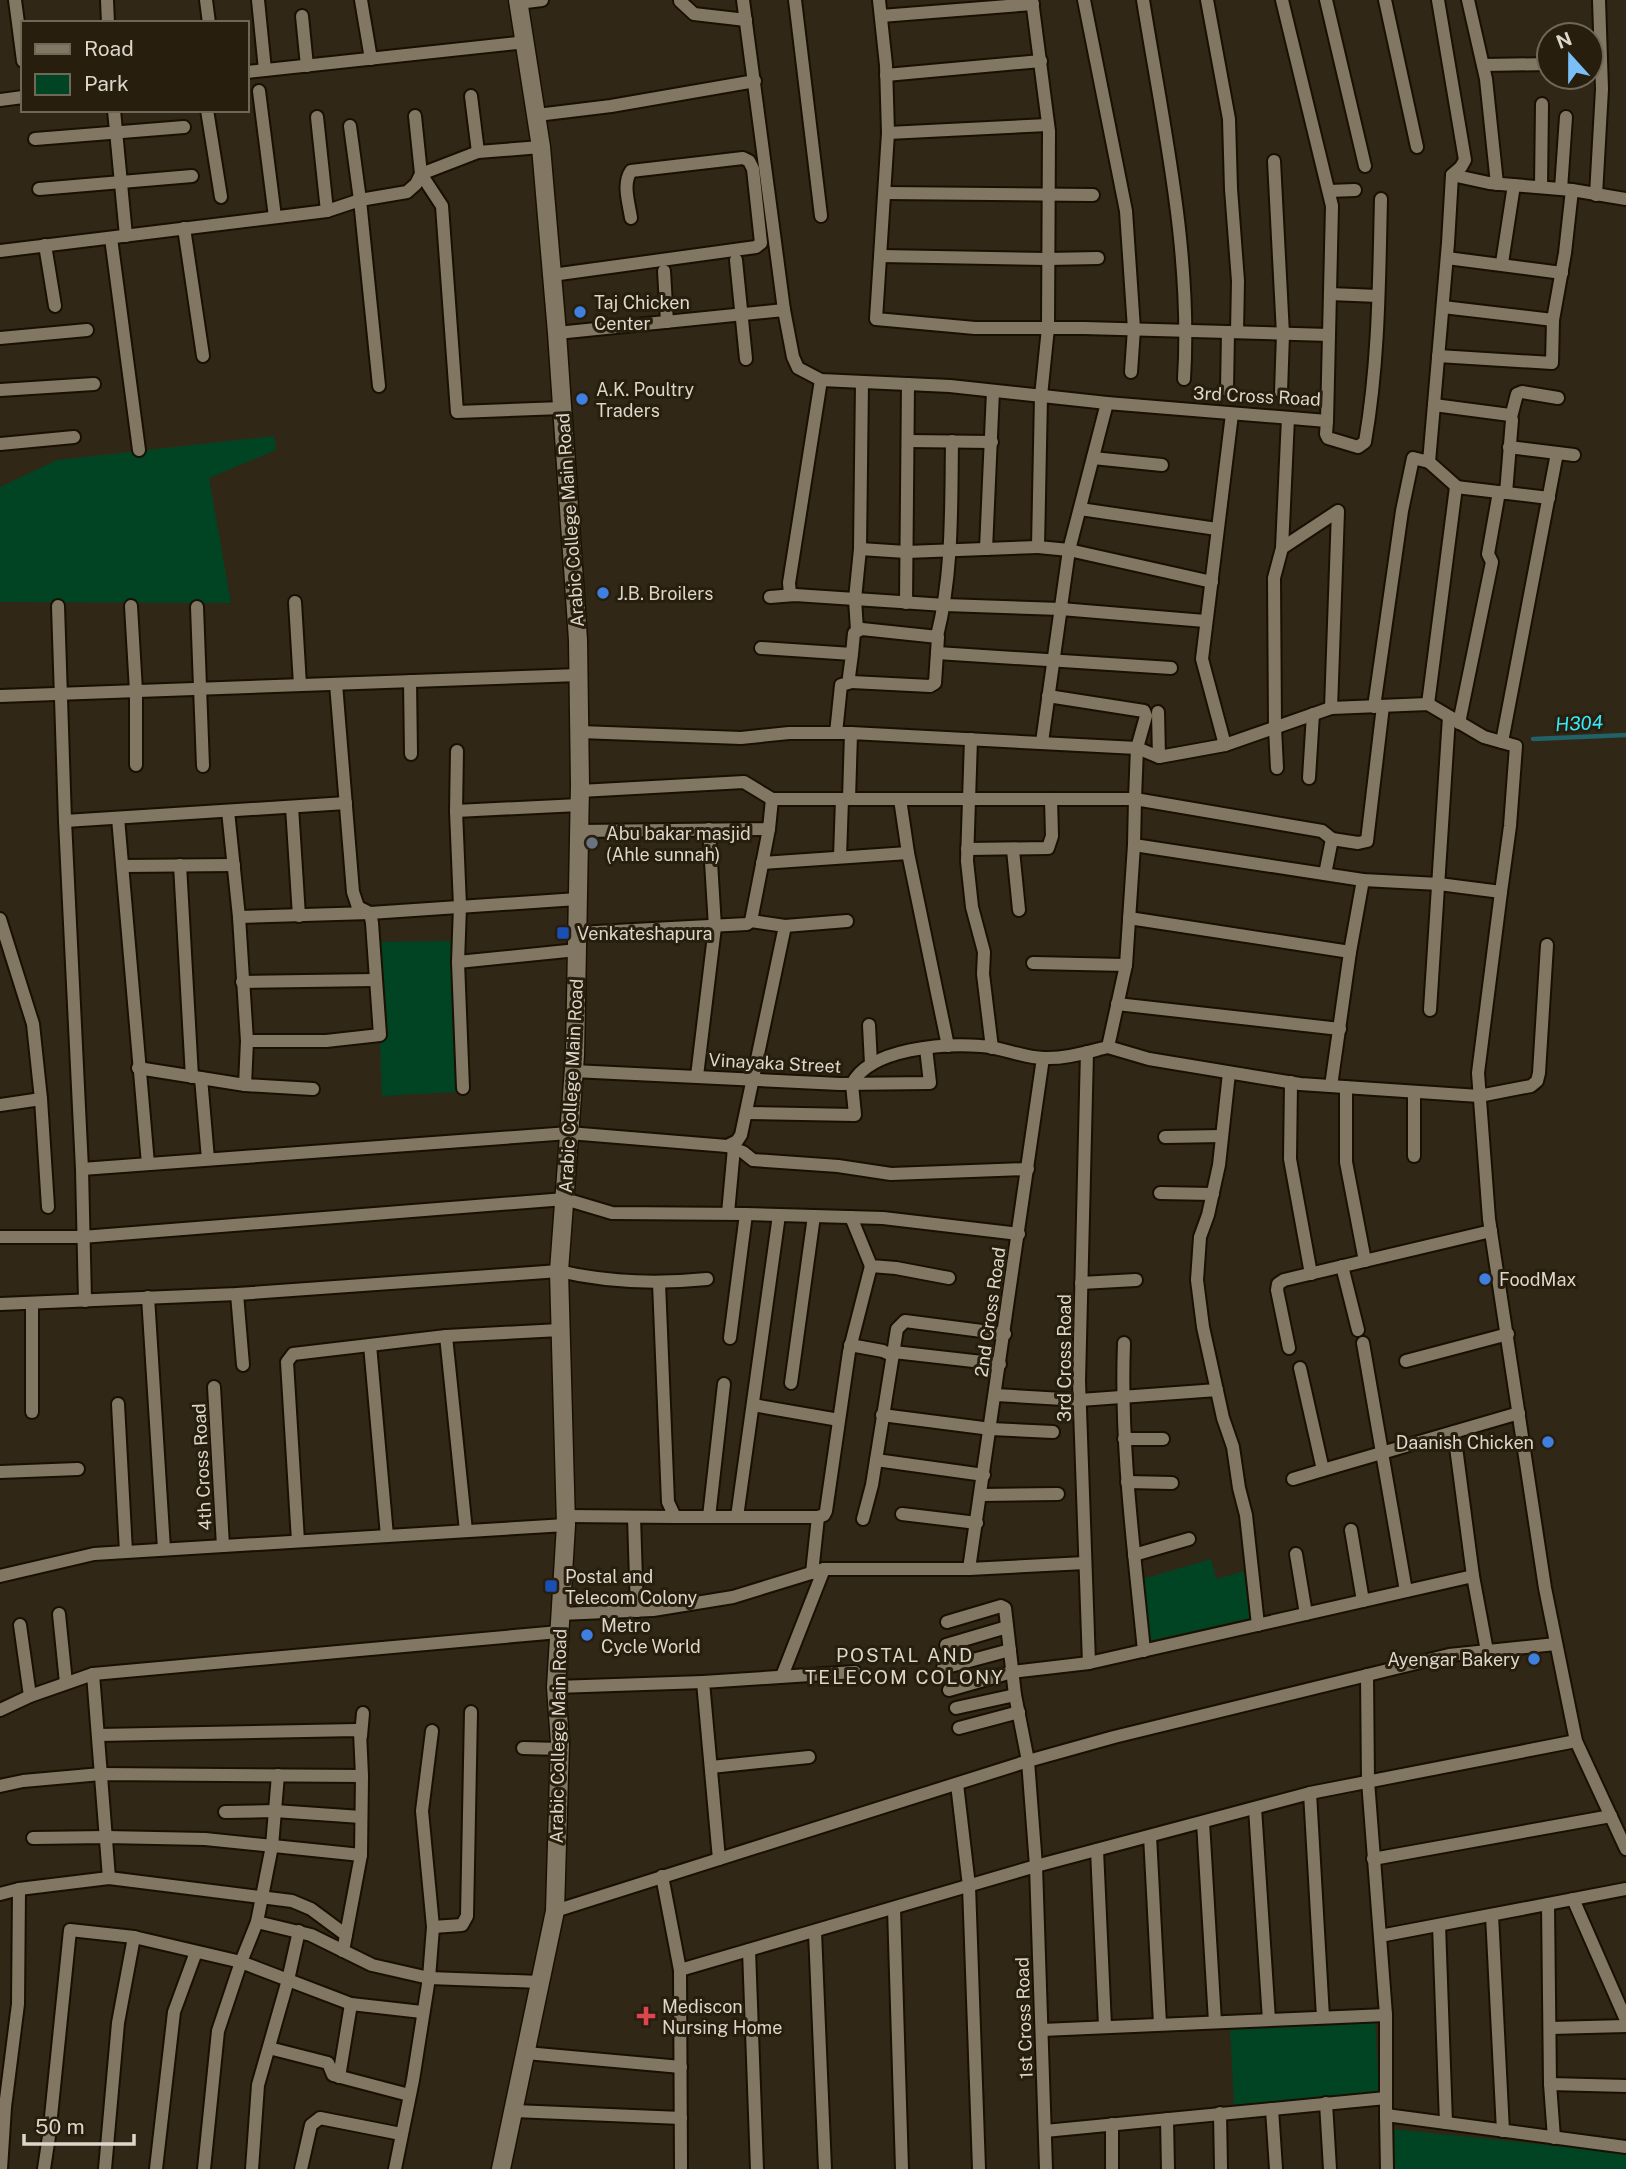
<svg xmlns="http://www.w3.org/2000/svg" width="1626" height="2169" font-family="'Public Sans',sans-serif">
<rect width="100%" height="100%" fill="#312716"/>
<g fill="#014423">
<polygon points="274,436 276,450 209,478 231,603 0,602 0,487 57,460"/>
<polygon points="451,941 456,1092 382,1096 376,942"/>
<polygon points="1211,1559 1216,1579 1248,1570 1252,1618 1149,1641 1143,1579"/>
<polygon points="1375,2017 1379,2097 1234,2105 1230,2026"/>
<polygon points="1393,2129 1626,2153 1626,2169 1395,2169"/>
</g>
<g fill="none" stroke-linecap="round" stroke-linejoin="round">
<polyline stroke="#216168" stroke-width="4.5" points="1533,739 1626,735"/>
<defs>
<g id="street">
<polyline points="15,0 23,61"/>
<polyline points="107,0 108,23"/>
<polyline points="206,0 209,23"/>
<polyline points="258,0 265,70"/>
<polyline points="361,0 371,59"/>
<polyline points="743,0 784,310 793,357 798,368 821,380 950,386 1107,403"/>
<polyline points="795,0 821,216"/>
<polyline points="879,0 886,65 888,133 876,319 975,328 1084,328 1329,335"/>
<polyline points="1032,0 1049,131 1048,328 1041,396 1038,547 1069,550 1212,582"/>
<polyline points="1084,0 1126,211 1134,329 1131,372"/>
<path d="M1143,0C1163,125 1192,252 1184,379"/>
<polyline points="1207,0 1229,119 1231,189 1238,281 1237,332"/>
<polyline points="1326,0 1365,166"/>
<polyline points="1385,0 1417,147"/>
<polyline points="1468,0 1486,79 1497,184"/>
<polyline points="680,1 694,14 746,20"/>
<polyline points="518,3 542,0"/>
<polyline points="302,16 307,66"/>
<polyline points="881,16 1033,4"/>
<polyline points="1483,65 1549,64"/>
<polyline points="247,72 526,42"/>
<polyline points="886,75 1041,61"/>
<polyline points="259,91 275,217"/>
<polyline points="471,96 478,152"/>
<polyline points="0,100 23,97"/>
<polyline points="114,110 126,236"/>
<polyline points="207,110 221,197"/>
<polyline points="537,115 611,106 755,81"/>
<polyline points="415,116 421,174 442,206 457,412 562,408"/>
<polyline points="317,117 327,211"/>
<polyline points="350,126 360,200 379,386"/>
<polyline points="888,133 1048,125"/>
<polyline points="35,139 184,127"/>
<polyline points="1274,161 1283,334 1281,392"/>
<polyline points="1452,175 1489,183 1572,190 1626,199"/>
<polyline points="1541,187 1542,104"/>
<polyline points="39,189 192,176"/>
<polyline points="1561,189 1566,117"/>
<polyline points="1329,191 1355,190"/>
<polyline points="885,193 1093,195"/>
<polyline points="1596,195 1602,89 1599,0"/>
<polyline points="184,228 203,356"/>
<polyline points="111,238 139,450"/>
<polyline points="45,245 55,306"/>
<polyline points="0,251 327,211 360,200 407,192 416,184 421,174 478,152 541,147"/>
<polyline points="881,256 1047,259 1098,258"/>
<polyline points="1447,258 1562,273"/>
<polyline points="736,260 746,359"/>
<polyline points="1502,263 1514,185"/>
<polyline points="664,271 667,322"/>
<path d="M552,275L756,247L761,243L753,169L749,161L743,158L631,171C622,184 629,204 631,218"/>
<polyline points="1330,294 1378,296"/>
<polyline points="1443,307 1553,320"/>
<polyline points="557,333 784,310"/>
<polyline points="0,338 87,330"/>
<polyline points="1438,356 1552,363 1553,320 1565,253 1572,190"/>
<polyline points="0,390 94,384"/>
<polyline points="1227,390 1228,332"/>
<polyline points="1434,405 1510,415 1512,420 1506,493"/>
<polyline points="1511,417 1517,394 1522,392 1558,398"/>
<path d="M1327,421L1326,434L1328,438L1358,447L1365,442C1379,362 1379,280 1381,199"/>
<polyline points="908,441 992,442"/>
<polyline points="0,444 74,437"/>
<polyline points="1509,447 1574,455"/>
<polyline points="1093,458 1162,465"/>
<polyline points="1429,462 1456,486"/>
<polyline points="1080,509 1217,529"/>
<polyline points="1282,548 1338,511 1331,708"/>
<polyline points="860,549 906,552 1038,547"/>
<polyline points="986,549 993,391"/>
<polyline points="795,595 790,594 789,583 821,380"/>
<polyline points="770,597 795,595 945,605 1061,609 1205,621"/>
<polyline points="295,602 300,685"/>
<polyline points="906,603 908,384"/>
<polyline points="58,606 65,821 82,1169 85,1301"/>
<polyline points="131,606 136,691 136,765"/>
<polyline points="197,607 203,766"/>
<polyline points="857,630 855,599 860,549 862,382"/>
<path d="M937,636C953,573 951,506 952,441"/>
<polyline points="761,648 852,654 849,677 852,682 930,686 935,683 938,637 862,629 854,633 852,654"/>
<polyline points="937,653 1171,668"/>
<polyline points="410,681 411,754"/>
<polyline points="0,696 579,675"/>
<polyline points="1048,696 1144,711 1146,716 1137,748 1135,799 1322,831 1332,839"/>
<polyline points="1428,704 1456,487 1549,498"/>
<polyline points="1374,707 1402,511 1413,458 1429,462 1448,243 1452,175 1461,167 1465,160 1438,0"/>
<polyline points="1158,712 1159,757"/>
<polyline points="1459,723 1492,562 1488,554 1499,492"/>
<polyline points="580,732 741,738 789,733 851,733"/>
<polyline points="836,733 841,685 852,682"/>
<polyline points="971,739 967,861 972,907 984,952 983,974 992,1048"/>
<polyline points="1042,742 1069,550 1107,403 1327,421 1332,206 1282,0"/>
<polyline points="1502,742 1557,453"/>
<polyline points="1225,745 1202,659 1232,414"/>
<polyline points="1277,768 1275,728 1274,578 1282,548 1288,418"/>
<polyline points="1309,778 1313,714"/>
<polyline points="580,791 744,782 772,799"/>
<polyline points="849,799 851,733 1137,748 1159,757 1225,745 1331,708 1428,704 1484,737 1516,746 1510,826 1501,892"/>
<polyline points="900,799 908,853 948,1046"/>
<polyline points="292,807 299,916"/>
<polyline points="228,811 239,917 247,1041 326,1041 380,1035 372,923 370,913 358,907 353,892 336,684"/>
<polyline points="456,811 457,751"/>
<polyline points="118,818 148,1164"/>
<polyline points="65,821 346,803"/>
<polyline points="578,831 769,829 772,799 1135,799 1134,845 1363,880 1439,884 1501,892 1478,1073 1489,1219 1545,1588 1576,1741 1626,1849"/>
<polyline points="967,849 1048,848 1052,836 1051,799"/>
<polyline points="1013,850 1019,910"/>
<polyline points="840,857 842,799"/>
<polyline points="762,863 908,853"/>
<polyline points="180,865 192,1077"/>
<polyline points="123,866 234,865"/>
<polyline points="1325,874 1332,839 1358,843 1367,841 1383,706"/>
<polyline points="239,917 370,913 577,899"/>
<polyline points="1129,918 1350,952 1331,1086"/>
<polyline points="0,919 33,1024 41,1099 48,1207"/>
<polyline points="785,926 847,921"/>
<polyline points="577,933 747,924 751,921 769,829"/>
<polyline points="1350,952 1363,880"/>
<polyline points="458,962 577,950"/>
<polyline points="1033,963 1126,965"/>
<polyline points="242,982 375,980"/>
<polyline points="1117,1004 1340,1029"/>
<polyline points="1430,1010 1449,717"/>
<polyline points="869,1025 871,1064"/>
<polyline points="1108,1047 1149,1059 1300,1084 1479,1096 1531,1086 1537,1081 1539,1073 1547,945"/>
<polyline points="1087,1052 1079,1381 1089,1663"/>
<polyline points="138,1068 245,1085 313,1089"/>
<polyline points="573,1071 840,1084 930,1083 926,1048"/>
<polyline points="1229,1073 1219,1165 1208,1215 1200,1237 1197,1280 1203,1327 1223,1418 1233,1447 1239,1488 1246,1515 1258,1625"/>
<polyline points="697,1076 715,927 709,829"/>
<polyline points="201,1078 208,1159"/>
<polyline points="1291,1082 1290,1159 1311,1274"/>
<path d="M852,1084C870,1048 945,1043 981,1046C1002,1047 1023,1058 1044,1058C1066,1059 1087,1052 1108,1047L1126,965L1134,845"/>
<polyline points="245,1085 247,1041"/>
<polyline points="1346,1087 1346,1162 1365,1261"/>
<polyline points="463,1088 458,962 460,906 456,811 579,805"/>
<polyline points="1414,1092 1414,1156"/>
<polyline points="0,1105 41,1099"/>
<polyline points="746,1113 855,1115 852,1084"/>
<polyline points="1165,1137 1222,1136"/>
<polyline points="727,1146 737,1141 741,1135 785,926 751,921"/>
<polyline points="82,1169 569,1133 727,1146 743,1152 753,1160 838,1166 891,1174 1028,1169"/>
<polyline points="1160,1193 1213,1194"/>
<polyline points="728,1213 734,1148"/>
<polyline points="851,1217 871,1266 896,1268 949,1278"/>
<polyline points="0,1237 82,1237 565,1199 612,1213 746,1214 883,1218 1019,1234"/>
<polyline points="1342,1266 1358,1330"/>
<polyline points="1081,1283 1136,1280"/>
<polyline points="237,1294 243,1365"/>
<polyline points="148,1297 164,1549"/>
<path d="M0,1304L237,1294L559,1271C609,1283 656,1284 707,1279"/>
<polyline points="32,1304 32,1412"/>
<polyline points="446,1336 466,1531"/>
<polyline points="730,1338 746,1214"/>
<path d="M1124,1343C1120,1446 1134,1548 1144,1651"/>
<polyline points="1363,1343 1406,1591"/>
<polyline points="370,1345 387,1536"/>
<polyline points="850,1345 883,1351 893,1356"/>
<polyline points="1289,1348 1277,1290 1278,1284 1284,1280 1491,1231"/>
<polyline points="894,1352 1000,1364"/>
<polyline points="1406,1361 1508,1334"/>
<polyline points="1300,1368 1323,1470 1519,1413"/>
<polyline points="791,1383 814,1216"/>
<polyline points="214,1387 223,1546"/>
<polyline points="996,1395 1080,1400 1217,1390"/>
<polyline points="118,1404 126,1552"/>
<polyline points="753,1405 839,1420"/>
<polyline points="882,1415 991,1429 1053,1432"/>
<polyline points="1454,1432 1473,1576"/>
<polyline points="1124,1439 1163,1439"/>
<polyline points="876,1460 984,1475"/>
<polyline points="0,1472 78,1469"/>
<polyline points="1293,1479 1323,1470"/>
<polyline points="1127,1482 1172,1483"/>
<polyline points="981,1495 1058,1494"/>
<polyline points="902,1514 977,1523"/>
<polyline points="566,1516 675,1517 668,1502 659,1283"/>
<polyline points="634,1517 637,1611"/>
<polyline points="675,1517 818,1517 824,1515 826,1511 849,1352 871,1266"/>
<polyline points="709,1517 724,1384"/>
<polyline points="737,1517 779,1215"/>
<polyline points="863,1519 872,1485 897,1329 905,1321 1005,1334"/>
<polyline points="1351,1530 1363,1601"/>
<polyline points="298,1541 287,1362 293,1354 446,1336 560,1330"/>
<polyline points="1296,1554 1306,1614"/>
<polyline points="1134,1555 1189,1539"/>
<polyline points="969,1569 1043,1058"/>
<polyline points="812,1573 818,1517"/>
<polyline points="0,1576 94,1554 566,1525"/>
<polyline points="59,1614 66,1683"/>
<polyline points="560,1614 653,1610 733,1597 824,1569"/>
<polyline points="947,1622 1001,1606 1005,1608 1015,1695 1028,1761 1036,1866 1046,2169"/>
<polyline points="20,1625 30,1696"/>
<polyline points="946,1645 1007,1627"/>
<polyline points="943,1668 1010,1650"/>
<polyline points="93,1674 109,1878"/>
<polyline points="1367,1675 1368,1781 1386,2015 1386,2115"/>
<polyline points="782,1676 824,1569 969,1569 1085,1563"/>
<polyline points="556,1687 703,1682"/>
<polyline points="949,1690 1012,1672 1089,1663 1473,1576 1487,1651"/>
<polyline points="956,1708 1015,1695"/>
<polyline points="0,1710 30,1696 93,1674 559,1632"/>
<polyline points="959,1728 1019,1712"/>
<polyline points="98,1735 357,1730 360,1732 362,1776 361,1855 343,1951"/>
<polyline points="361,1736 363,1713"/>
<polyline points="523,1748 560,1749"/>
<polyline points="711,1767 809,1757"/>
<polyline points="957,1784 969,1886 979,2169"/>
<polyline points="0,1786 23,1781 101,1774 362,1776"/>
<polyline points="1310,1793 1323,2017"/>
<polyline points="1255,1808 1269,2020"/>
<polyline points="225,1812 275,1811 361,1817"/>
<polyline points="1203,1822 1215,2022"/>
<polyline points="1150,1836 1160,2024"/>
<polyline points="33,1838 106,1837 205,1839 361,1855"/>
<polyline points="1097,1850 1105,2026"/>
<polyline points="719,1859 703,1682 855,1672"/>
<polyline points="1373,1859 1611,1816"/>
<polyline points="662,1876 680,1970 1036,1866 1310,1793 1576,1741"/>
<polyline points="0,1894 19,1889 109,1878 292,1901 311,1909 346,1935"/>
<polyline points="1573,1899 1626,2020"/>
<polyline points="1548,1904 1550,2084 1554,2138"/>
<polyline points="894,1908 902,2169"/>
<polyline points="555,1911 1028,1761 1114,1737 1449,1655 1556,1644"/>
<polyline points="1492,1915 1503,2131"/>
<polyline points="257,1922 311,1935 372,1965 429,1978 541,1982"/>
<polyline points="1439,1925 1446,2123"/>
<polyline points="433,1927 462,1925 467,1916 471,1712"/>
<polyline points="815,1932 825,2169"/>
<polyline points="1380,1936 1626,1889"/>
<polyline points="749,1950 757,2169"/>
<polyline points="680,1970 681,2169"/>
<polyline points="1550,2028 1626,2026"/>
<polyline points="1042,2030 1386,2015"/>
<polyline points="269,2048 328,2063 333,2075 409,2095"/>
<polyline points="526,2053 681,2067"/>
<polyline points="339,2077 351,2004"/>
<polyline points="1550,2084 1626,2086"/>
<polyline points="1326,2103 1330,2169"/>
<polyline points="1272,2109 1276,2169"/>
<polyline points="514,2111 681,2118"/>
<polyline points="1220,2113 1221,2169"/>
<polyline points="1167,2119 1168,2169"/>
<polyline points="1045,2131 1386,2098"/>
<polyline points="1,2169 5,2107 18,2004 19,1889"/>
<polyline points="44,2169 49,2136 70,1930 134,1937 241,1962 351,2004 422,2012"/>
<polyline points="105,2169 118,2023 134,1937"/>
<polyline points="156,2169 174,2012 196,1952"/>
<polyline points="204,2169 218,2031 241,1962 257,1922 272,1846 278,1775"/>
<polyline points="252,2169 258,2085 288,1980 299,1931"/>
<polyline points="301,2169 311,2125 320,2118 401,2134"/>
<polyline points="395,2169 413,2080 429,1978 433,1927 422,1811 432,1731"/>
<polyline points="1112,2169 1112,2124"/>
<polyline points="1387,2169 1386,2115 1626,2147"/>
</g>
<polyline id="secondary" points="501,2169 555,1911 560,1742 556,1687 566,1525 559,1271 575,1055 580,785 578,640 557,333 541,147 518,0"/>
</defs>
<use href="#street" stroke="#181002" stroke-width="16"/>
<use href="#secondary" stroke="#181002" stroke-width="21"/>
<use href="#street" stroke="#827763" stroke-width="12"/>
<use href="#secondary" stroke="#827763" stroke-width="18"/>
</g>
<g fill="#3f7fe0" stroke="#271e0d" stroke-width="2.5">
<circle cx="580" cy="312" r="7"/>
<circle cx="582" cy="399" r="7"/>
<circle cx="603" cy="593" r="7"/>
<circle cx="1485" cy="1279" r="7"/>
<circle cx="1548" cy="1442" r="7"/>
<circle cx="587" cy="1635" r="7"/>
<circle cx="1534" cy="1659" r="7"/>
</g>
<circle fill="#6b7280" stroke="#271e0d" stroke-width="2.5" cx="592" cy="843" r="7"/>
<g fill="#1a4fb4" stroke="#271e0d" stroke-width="2.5">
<rect x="556" y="926" width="14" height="14" rx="3.5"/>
<rect x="544" y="1579" width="14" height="14" rx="3.5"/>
</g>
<path fill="#e0444e" stroke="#271e0d" stroke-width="2.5" d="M642.5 2005.5h7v7h7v7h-7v7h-7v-7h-7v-7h7z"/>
<g text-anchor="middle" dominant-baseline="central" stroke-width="6" stroke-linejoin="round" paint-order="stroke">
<g font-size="18" fill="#dcd6cb" stroke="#271e0d" text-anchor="start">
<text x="594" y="302">Taj Chicken<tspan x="594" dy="21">Center</tspan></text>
<text x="596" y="389">A.K. Poultry<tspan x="596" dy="21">Traders</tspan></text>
<text x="617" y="593">J.B. Broilers</text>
<text x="606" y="833">Abu bakar masjid<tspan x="606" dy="21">(Ahle sunnah)</tspan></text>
<text x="577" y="933">Venkateshapura</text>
<text x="1499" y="1279">FoodMax</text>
<text x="1534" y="1442" text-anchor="end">Daanish Chicken</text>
<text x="565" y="1576">Postal and<tspan x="565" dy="21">Telecom Colony</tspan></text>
<text x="601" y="1625">Metro<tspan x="601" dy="21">Cycle World</tspan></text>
<text x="1520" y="1659" text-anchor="end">Ayengar Bakery</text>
<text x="662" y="2006">Mediscon<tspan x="662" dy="21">Nursing Home</tspan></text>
</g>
<g font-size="18" fill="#dcd6cb" stroke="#271e0d">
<text transform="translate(1257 396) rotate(3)">3rd Cross Road</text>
<text transform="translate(570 520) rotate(-94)">Arabic College Main Road</text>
<text transform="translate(775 1063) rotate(3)">Vinayaka Street</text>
<text transform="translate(571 1086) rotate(-87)">Arabic College Main Road</text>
<text transform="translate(990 1312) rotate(-82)">2nd Cross Road</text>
<text transform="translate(1064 1358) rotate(-90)">3rd Cross Road</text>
<text transform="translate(202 1467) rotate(-93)">4th Cross Road</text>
<text transform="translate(558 1736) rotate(-89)">Arabic College Main Road</text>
<text transform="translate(1024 2018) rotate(-92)">1st Cross Road</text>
</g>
<g font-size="19" font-style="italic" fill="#37e9fd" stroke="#271e0d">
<text transform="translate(1579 723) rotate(-3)">H304</text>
</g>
<g font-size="19" letter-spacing="2" fill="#dcd6cb" stroke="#271e0d">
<text x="905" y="1655">POSTAL AND<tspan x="905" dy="22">TELECOM COLONY</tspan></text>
</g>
</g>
<rect x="21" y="21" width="228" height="91" fill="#271e0d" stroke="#6f6859" stroke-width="2"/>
<rect x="35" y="44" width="35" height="10" fill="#827763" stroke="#6f6859" stroke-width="2"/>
<text x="84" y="56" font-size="21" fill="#dcd6cb">Road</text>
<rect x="35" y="74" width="35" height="21" fill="#014423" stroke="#6f6859" stroke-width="2"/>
<text x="84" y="91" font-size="21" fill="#dcd6cb">Park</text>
<g transform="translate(1570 56) rotate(339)"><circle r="33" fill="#271e0d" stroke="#6f6859" stroke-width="2"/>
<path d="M0-5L12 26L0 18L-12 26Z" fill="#7abff8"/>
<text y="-10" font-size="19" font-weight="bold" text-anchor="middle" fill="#dcd6cb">N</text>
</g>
<path d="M24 2134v10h110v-10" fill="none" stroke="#dcd6cb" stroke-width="3.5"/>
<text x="35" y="2134" font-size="21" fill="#dcd6cb" stroke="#271e0d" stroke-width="5" paint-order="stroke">50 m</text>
</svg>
